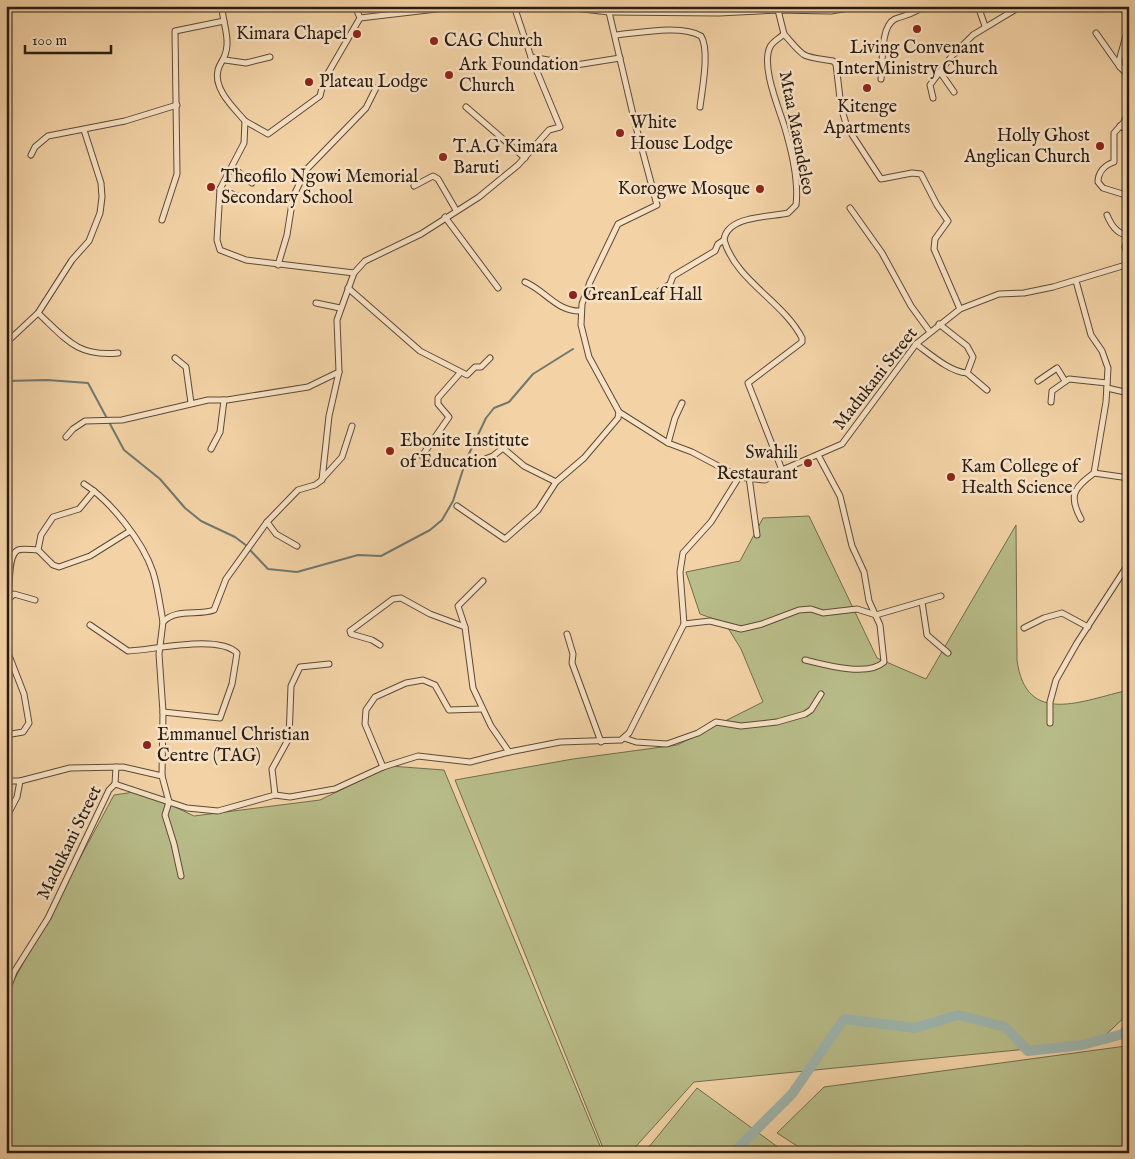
<svg xmlns="http://www.w3.org/2000/svg" width="1135" height="1159" font-family="'IM FELL English',serif">
<rect width="100%" height="100%" fill="#f3d3a6"/>
<filter id="stains"><feTurbulence type="fractalNoise" baseFrequency=".004" numOctaves="4"/><feColorMatrix values="0 0 0 0 .2 0 0 0 0 .09 0 0 0 0 .02 0 0 0 .5 -.17"/></filter>
<radialGradient id="worn" r=".72"><stop offset=".6" stop-color="#630" stop-opacity="0"/><stop offset="1" stop-color="#630" stop-opacity=".3"/></radialGradient>
<g fill="#b8bd89" stroke="#706c4e">
<path d="M809,516L877,658L926,679L1016,525L1017,660C1026,728 1083,700 1129,690V1013L1098,1042L694,1082L630,1153H605L455,780L573,759L677,745L763,702L741,649L725,623L700,614L686,572L740,561L763,518Z"/>
<polygon points="390,766 444,770 603,1153 6,1153 6,995 114,795 141,791 194,816 320,800"/>
<polygon points="1129,1044 1129,1153 808,1153 777,1133 824,1087 1126,1046"/>
<polygon points="697,1088 786,1153 644,1153"/>
</g>
<g fill="none" stroke-linecap="round" stroke-linejoin="round">
<g stroke="#6f7871" stroke-width="2">
<polyline points="6,381 47,380 88,383 124,450 160,479 185,508 201,521 235,537 247,546"/>
<polyline points="250,550 268,569 297,572 358,555 381,556 430,530 442,520 453,501 466,460 486,418 494,408 509,402 533,374 573,349"/>
</g>
<polyline stroke="#9db6af" stroke-width="10" points="733,1153 792,1094 844,1019 915,1028 958,1015 1005,1027 1028,1051 1082,1045 1123,1034 1129,1026"/>
<defs>
<g id="minor">
<path d="M222,6C222,19 228,32 227,45C226,60 220,61 218,70C213,89 234,108 245,121L244,143L220,189L247,200"/>
<polyline points="476,6 482,6"/>
<polyline points="556,6 609,12 719,13 778,10 831,11 861,6"/>
<polyline points="978,6 985,26"/>
<path d="M778,10L784,34C780,38 772,42 770,47C761,66 778,106 784,125C791,148 799,181 796,205L788,213C772,217 727,215 724,240C736,281 783,301 802,338V342L748,383L782,470"/>
<polyline points="360,18 462,6"/>
<polyline points="1129,25 1119,61 1120,67 1129,76"/>
<polyline points="1096,33 1120,67"/>
<path d="M784,34C806,59 800,56 833,61L836,64L841,107L847,127L881,179L912,173L921,174L937,205L948,221L935,239L934,249L960,309"/>
<path d="M616,35C638,33 682,24 701,36C710,50 702,90 700,107"/>
<polyline points="531,57 576,65 620,58"/>
<polyline points="225,60 246,63 270,57"/>
<polyline points="940,72 954,92"/>
<path d="M881,79C883,63 880,26 895,19C905,15 915,14 924,6"/>
<polyline points="933,98 930,85 951,57 973,35 1021,6"/>
<polyline points="466,107 525,158"/>
<path d="M1129,111L1124,122L1114,133V162C1105,165 1098,172 1098,182L1103,188L1129,196"/>
<polyline points="245,121 268,134 320,96 324,80 360,18 355,6"/>
<polyline points="1120,126 1129,130"/>
<polyline points="31,155 35,147 48,136 125,121 177,105"/>
<polyline points="232,167 252,183"/>
<polyline points="414,186 433,176 438,179 456,210"/>
<polyline points="220,189 217,240 220,250 246,260 354,273"/>
<polyline points="850,208 882,253 911,306 930,332"/>
<path d="M1107,215C1111,225 1117,235 1129,235L1125,247L1129,263"/>
<polyline points="445,217 498,288"/>
<polyline points="162,220 177,174 175,31 224,21"/>
<polyline points="278,265 287,235 293,197 306,170 366,108 376,88"/>
<path d="M1076,281L1091,335L1102,351L1108,368L1106,402L1094,473C1074,488 1068,495 1081,519"/>
<path d="M525,282C546,291 557,312 581,311"/>
<polyline points="348,288 420,351 467,375 475,367 481,367 490,358"/>
<polyline points="655,294 670,284 673,276 715,251 718,244 724,240"/>
<polyline points="316,303 340,308"/>
<polyline points="38,313 72,260 89,241 100,213 102,197 101,183 84,130"/>
<polyline points="939,324 967,346 973,357 967,373 987,390"/>
<path d="M6,343L38,313C66,339 77,357 118,353"/>
<path d="M916,344C930,354 950,372 967,373"/>
<polyline points="175,358 186,367 191,403"/>
<polyline points="1038,381 1057,368 1065,381"/>
<polyline points="1107,388 1129,393"/>
<polyline points="1051,402 1052,391 1069,379 1107,383"/>
<polyline points="619,412 668,443 692,452 739,477"/>
<polyline points="66,437 73,429 85,421 122,420 208,400 227,400 308,387 339,372"/>
<polyline points="668,443 675,418 682,403"/>
<polyline points="211,449 220,432 224,400"/>
<polyline points="422,456 449,417 438,404 438,398 460,373"/>
<polyline points="471,464 493,456 503,448 524,466 556,482"/>
<polyline points="1094,473 1129,478"/>
<polyline points="749,477 757,535"/>
<polyline points="322,479 342,457 352,426"/>
<path d="M84,484C111,501 143,542 153,572C158,588 160,605 163,622"/>
<polyline points="94,491 79,509 53,517 41,535 38,550 53,565 59,567 90,556 130,531"/>
<polyline points="457,506 505,539 538,510 556,482 584,458 618,418 619,412 589,357 581,325 582,304 590,282 618,224 657,205 635,123 609,12"/>
<polyline points="267,522 276,534 297,546"/>
<path d="M6,587L9,589C10,580 8,555 18,550C22,548 32,550 38,550"/>
<polyline points="6,601 14,594 35,600"/>
<polyline points="922,602 927,635 948,653"/>
<polyline points="684,624 710,621 741,629 762,624 799,610 811,609 823,613 857,609 876,615 941,596"/>
<path d="M90,625L128,651C154,650 218,634 237,653L232,684L220,718L163,712"/>
<polyline points="465,627 458,606 483,581"/>
<polyline points="1024,628 1044,618 1062,613 1088,627"/>
<polyline points="567,634 573,654 572,663 601,742"/>
<polyline points="380,645 372,640 351,634 350,631 393,599 401,598 430,614 465,627 473,688 491,726 509,752"/>
<path d="M805,660C825,665 868,677 884,662L880,625L869,601L864,572L852,546L840,496L818,455"/>
<polyline points="1050,723 1050,702 1056,680 1077,643 1129,563"/>
<polyline points="6,735 23,732 29,723 24,694 8,653"/>
<polyline points="624,738 636,742 667,744 698,733 716,722 741,726 777,722 805,714 811,710 821,694"/>
<polyline points="383,767 365,724 366,710 375,697 406,683 423,680 435,685 449,710 482,709"/>
<polyline points="6,781 20,781 70,768 123,767 162,776"/>
<polyline points="115,784 116,767"/>
<polyline points="275,795 272,769 289,738 291,686 300,667 329,664"/>
<polyline points="6,818 17,797 20,781"/>
<path d="M181,876L174,844L165,815L169,802L162,776L163,712L159,654L163,622C176,608 198,616 214,610L226,579L267,522L298,490L315,485L322,480L329,416L339,372L337,320L354,273L365,261L421,234L479,197L518,165L549,130L560,127L531,57L514,6"/>
<polyline points="6,993 14,972 48,918 109,790 115,784 187,808 218,811 275,795 290,797 335,789 383,767 418,756 470,762 509,752 560,742 621,740 629,733 684,624 680,572 683,553 711,522 739,477 765,480 782,470 842,444 916,344 960,309 999,294 1024,293 1053,287 1129,264"/>
</g>
</defs>
<use href="#minor" stroke="#5c4a38" stroke-width="7"/>
<use href="#minor" stroke="#f7e2c5" stroke-width="5"/>
</g>
<g fill="#8f2418" stroke="#f7e2c5" stroke-width="2">
<circle cx="917" cy="29" r="5"/>
<circle cx="357" cy="34" r="5"/>
<circle cx="434" cy="41" r="5"/>
<circle cx="449" cy="75" r="5"/>
<circle cx="309" cy="82" r="5"/>
<circle cx="867" cy="88" r="5"/>
<circle cx="620" cy="133" r="5"/>
<circle cx="1100" cy="146" r="5"/>
<circle cx="443" cy="157" r="5"/>
<circle cx="211" cy="187" r="5"/>
<circle cx="760" cy="189" r="5"/>
<circle cx="573" cy="295" r="5"/>
<circle cx="390" cy="451" r="5"/>
<circle cx="808" cy="463" r="5"/>
<circle cx="951" cy="477" r="5"/>
<circle cx="147" cy="745" r="5"/>
</g>
<g text-anchor="middle" dominant-baseline="central" stroke-width="5" stroke-linejoin="round" paint-order="stroke">
<g font-size="18" fill="#291c14" stroke="#f7e2c5" text-anchor="start">
<text x="347" y="34" text-anchor="end">Kimara Chapel</text>
<text x="444" y="41">CAG Church</text>
<text x="917" y="48" text-anchor="middle">Living Convenant<tspan x="917" dy="21">InterMinistry Church</tspan></text>
<text x="459" y="65">Ark Foundation<tspan x="459" dy="21">Church</tspan></text>
<text x="319" y="82">Plateau Lodge</text>
<text x="867" y="107" text-anchor="middle">Kitenge<tspan x="867" dy="21">Apartments</tspan></text>
<text x="630" y="123">White<tspan x="630" dy="21">House Lodge</tspan></text>
<text x="1090" y="136" text-anchor="end">Holly Ghost<tspan x="1090" dy="21">Anglican Church</tspan></text>
<text x="453" y="147">T.A.G Kimara<tspan x="453" dy="21">Baruti</tspan></text>
<text x="221" y="177">Theofilo Ngowi Memorial<tspan x="221" dy="21">Secondary School</tspan></text>
<text x="750" y="189" text-anchor="end">Korogwe Mosque</text>
<text x="583" y="295">GreanLeaf Hall</text>
<text x="400" y="441">Ebonite Institute<tspan x="400" dy="21">of Education</tspan></text>
<text x="798" y="453" text-anchor="end">Swahili<tspan x="798" dy="21">Restaurant</tspan></text>
<text x="961" y="467">Kam College of<tspan x="961" dy="21">Health Science</tspan></text>
<text x="157" y="735">Emmanuel Christian<tspan x="157" dy="21">Centre (TAG)</tspan></text>
</g>
<g font-size="18" fill="#291c14" stroke="#f7e2c5">
<text transform="translate(796 133) rotate(79)">Mtaa Maendeleo</text>
<text transform="translate(876 379) rotate(-52)">Madukani Street</text>
<text transform="translate(70 843) rotate(-64)">Madukani Street</text>
</g>
</g>
<rect width="1135" height="1159" fill="none" stroke="#f3d3a6" stroke-width="25"/>
<rect x="8" y="8" width="1120" height="1144" fill="none" stroke="#291c14" stroke-width="2.5"/>
<rect x="12" y="12" width="1110" height="1134" fill="none" stroke="#291c14"/>
<path d="M25 45v8h86v-8" fill="none" stroke="#291c14" stroke-width="2.5"/>
<text x="32" y="45" font-size="15" fill="#291c14" stroke="#f7e2c5" stroke-width="4" paint-order="stroke">100 m</text>
<rect width="100%" height="100%" filter="url(#stains)"/>
<rect width="100%" height="100%" fill="url(#worn)"/>
</svg>
